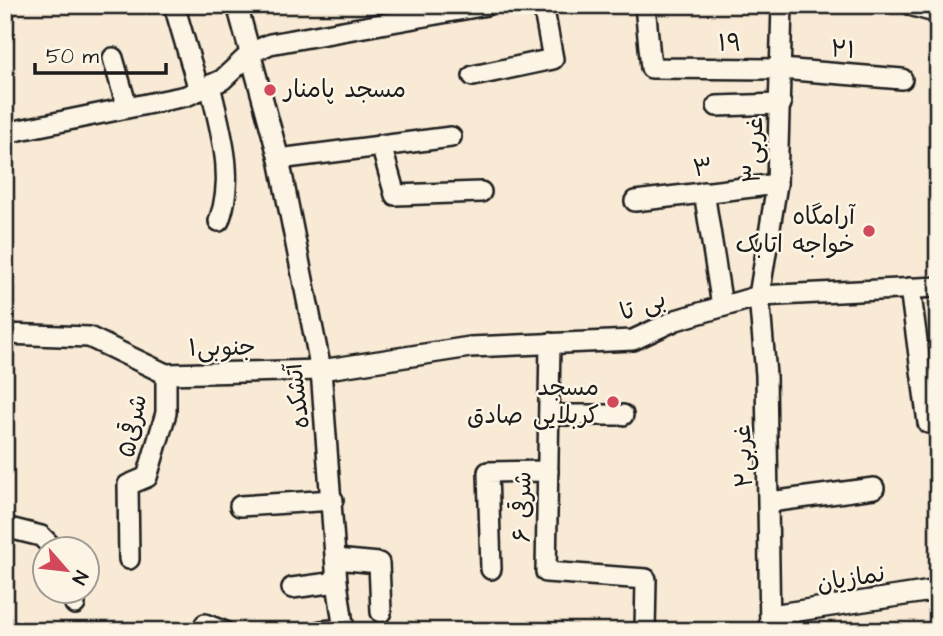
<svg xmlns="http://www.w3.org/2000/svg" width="943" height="636" font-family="'Architects Daughter','Playpen Sans Arabic',sans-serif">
<rect width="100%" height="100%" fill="#f8ead5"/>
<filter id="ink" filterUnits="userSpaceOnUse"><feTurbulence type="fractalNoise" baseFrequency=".0143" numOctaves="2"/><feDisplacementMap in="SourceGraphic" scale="14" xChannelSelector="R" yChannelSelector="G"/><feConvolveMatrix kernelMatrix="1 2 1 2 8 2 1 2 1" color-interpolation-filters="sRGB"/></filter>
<g filter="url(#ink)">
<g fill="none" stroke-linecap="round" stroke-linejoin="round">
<defs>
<g id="minor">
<polyline points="174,5 199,90"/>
<polyline points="237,5 279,159 321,370 337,582 344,631"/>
<polyline points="645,5 651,68 781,69 902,79"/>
<polyline points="913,6 938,13"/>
<polyline points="113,58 127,107"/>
<polyline points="473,76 553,59 543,5"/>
<path d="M210,85C220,130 236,176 219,221"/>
<polyline points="717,106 781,104"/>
<polyline points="5,133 186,96 222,80 251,53 270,44 487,5"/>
<polyline points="381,145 395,195 481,192"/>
<polyline points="279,159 451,137"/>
<polyline points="704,192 722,306"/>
<polyline points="635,201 777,184"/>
<polyline points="910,288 928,423"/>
<polyline points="5,334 89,337 166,374 321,370 470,347 633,340 676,320 759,296 938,287"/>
<polyline points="550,343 546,572 646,579 645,631"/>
<polyline points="549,415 623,415"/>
<polyline points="770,502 874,488"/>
<polyline points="240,506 333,500"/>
<polyline points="5,527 41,536 53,548"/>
<polyline points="129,559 128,485 147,477 166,413 166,374"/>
<polyline points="336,559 379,563 381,612"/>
<polyline points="491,569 488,472 548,471"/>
<polyline points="292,588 337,582"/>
<polyline points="75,604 75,590"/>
<polyline points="771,615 938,590"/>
<polyline points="205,624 223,631"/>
<polyline points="321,631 344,629"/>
<polyline points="770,631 766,375 759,296 777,184 782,5"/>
</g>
</defs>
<use href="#minor" stroke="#1c1c1c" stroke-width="24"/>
<use href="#minor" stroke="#fcf5e5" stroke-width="19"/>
</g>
</g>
<g fill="#d1495b" stroke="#fcf5e5" stroke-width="2.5">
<circle cx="270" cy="90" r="7"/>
<circle cx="869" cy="231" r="7"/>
<circle cx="613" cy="402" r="7"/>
</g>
<g text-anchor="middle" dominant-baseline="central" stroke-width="5" stroke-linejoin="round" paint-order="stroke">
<g font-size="24" fill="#1c1c1c" stroke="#fcf5e5">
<text x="730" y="44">۱۹</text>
<text transform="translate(843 50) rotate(5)">۲۱</text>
<text transform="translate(754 150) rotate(-87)">غربی۳</text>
<text transform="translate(703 168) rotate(-7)">۳</text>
<text transform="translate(643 306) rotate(-19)">بی تا</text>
<text transform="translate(222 348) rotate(-1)">جنوبی۱</text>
<text transform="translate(298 396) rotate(-97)">آتشکده</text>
<text transform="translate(133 426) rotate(-78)">شرقی۵</text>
<text transform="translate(744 456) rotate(-92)">غربی۲</text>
<text transform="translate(523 507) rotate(-89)">۶ شرقی</text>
<text transform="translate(851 579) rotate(-9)">نمازیان</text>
</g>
<g font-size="24" fill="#1c1c1c" stroke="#fcf5e5" text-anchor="end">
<text x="284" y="90" text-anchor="start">مسجد پامنار</text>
<text x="855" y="217">آرامگاه<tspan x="855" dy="28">خواجه اتابک</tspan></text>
<text x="599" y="388">مسجد<tspan x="599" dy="28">کربلایی صادق</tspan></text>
</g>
</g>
<rect width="943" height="636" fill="none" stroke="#fcf5e5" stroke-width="28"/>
<rect x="14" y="14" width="915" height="608" fill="none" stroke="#1c1c1c" stroke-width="2.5" filter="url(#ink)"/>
<g transform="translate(66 570) rotate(118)"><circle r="33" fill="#fcf5e5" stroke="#a29e95" stroke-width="2"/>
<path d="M0-5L12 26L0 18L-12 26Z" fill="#d1495b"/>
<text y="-10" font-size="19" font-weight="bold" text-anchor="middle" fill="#1c1c1c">N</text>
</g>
<path d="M35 63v10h131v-10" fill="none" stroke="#1c1c1c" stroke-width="3.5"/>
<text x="46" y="63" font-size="21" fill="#1c1c1c" stroke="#fcf5e5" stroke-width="5" paint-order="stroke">50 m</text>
</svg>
